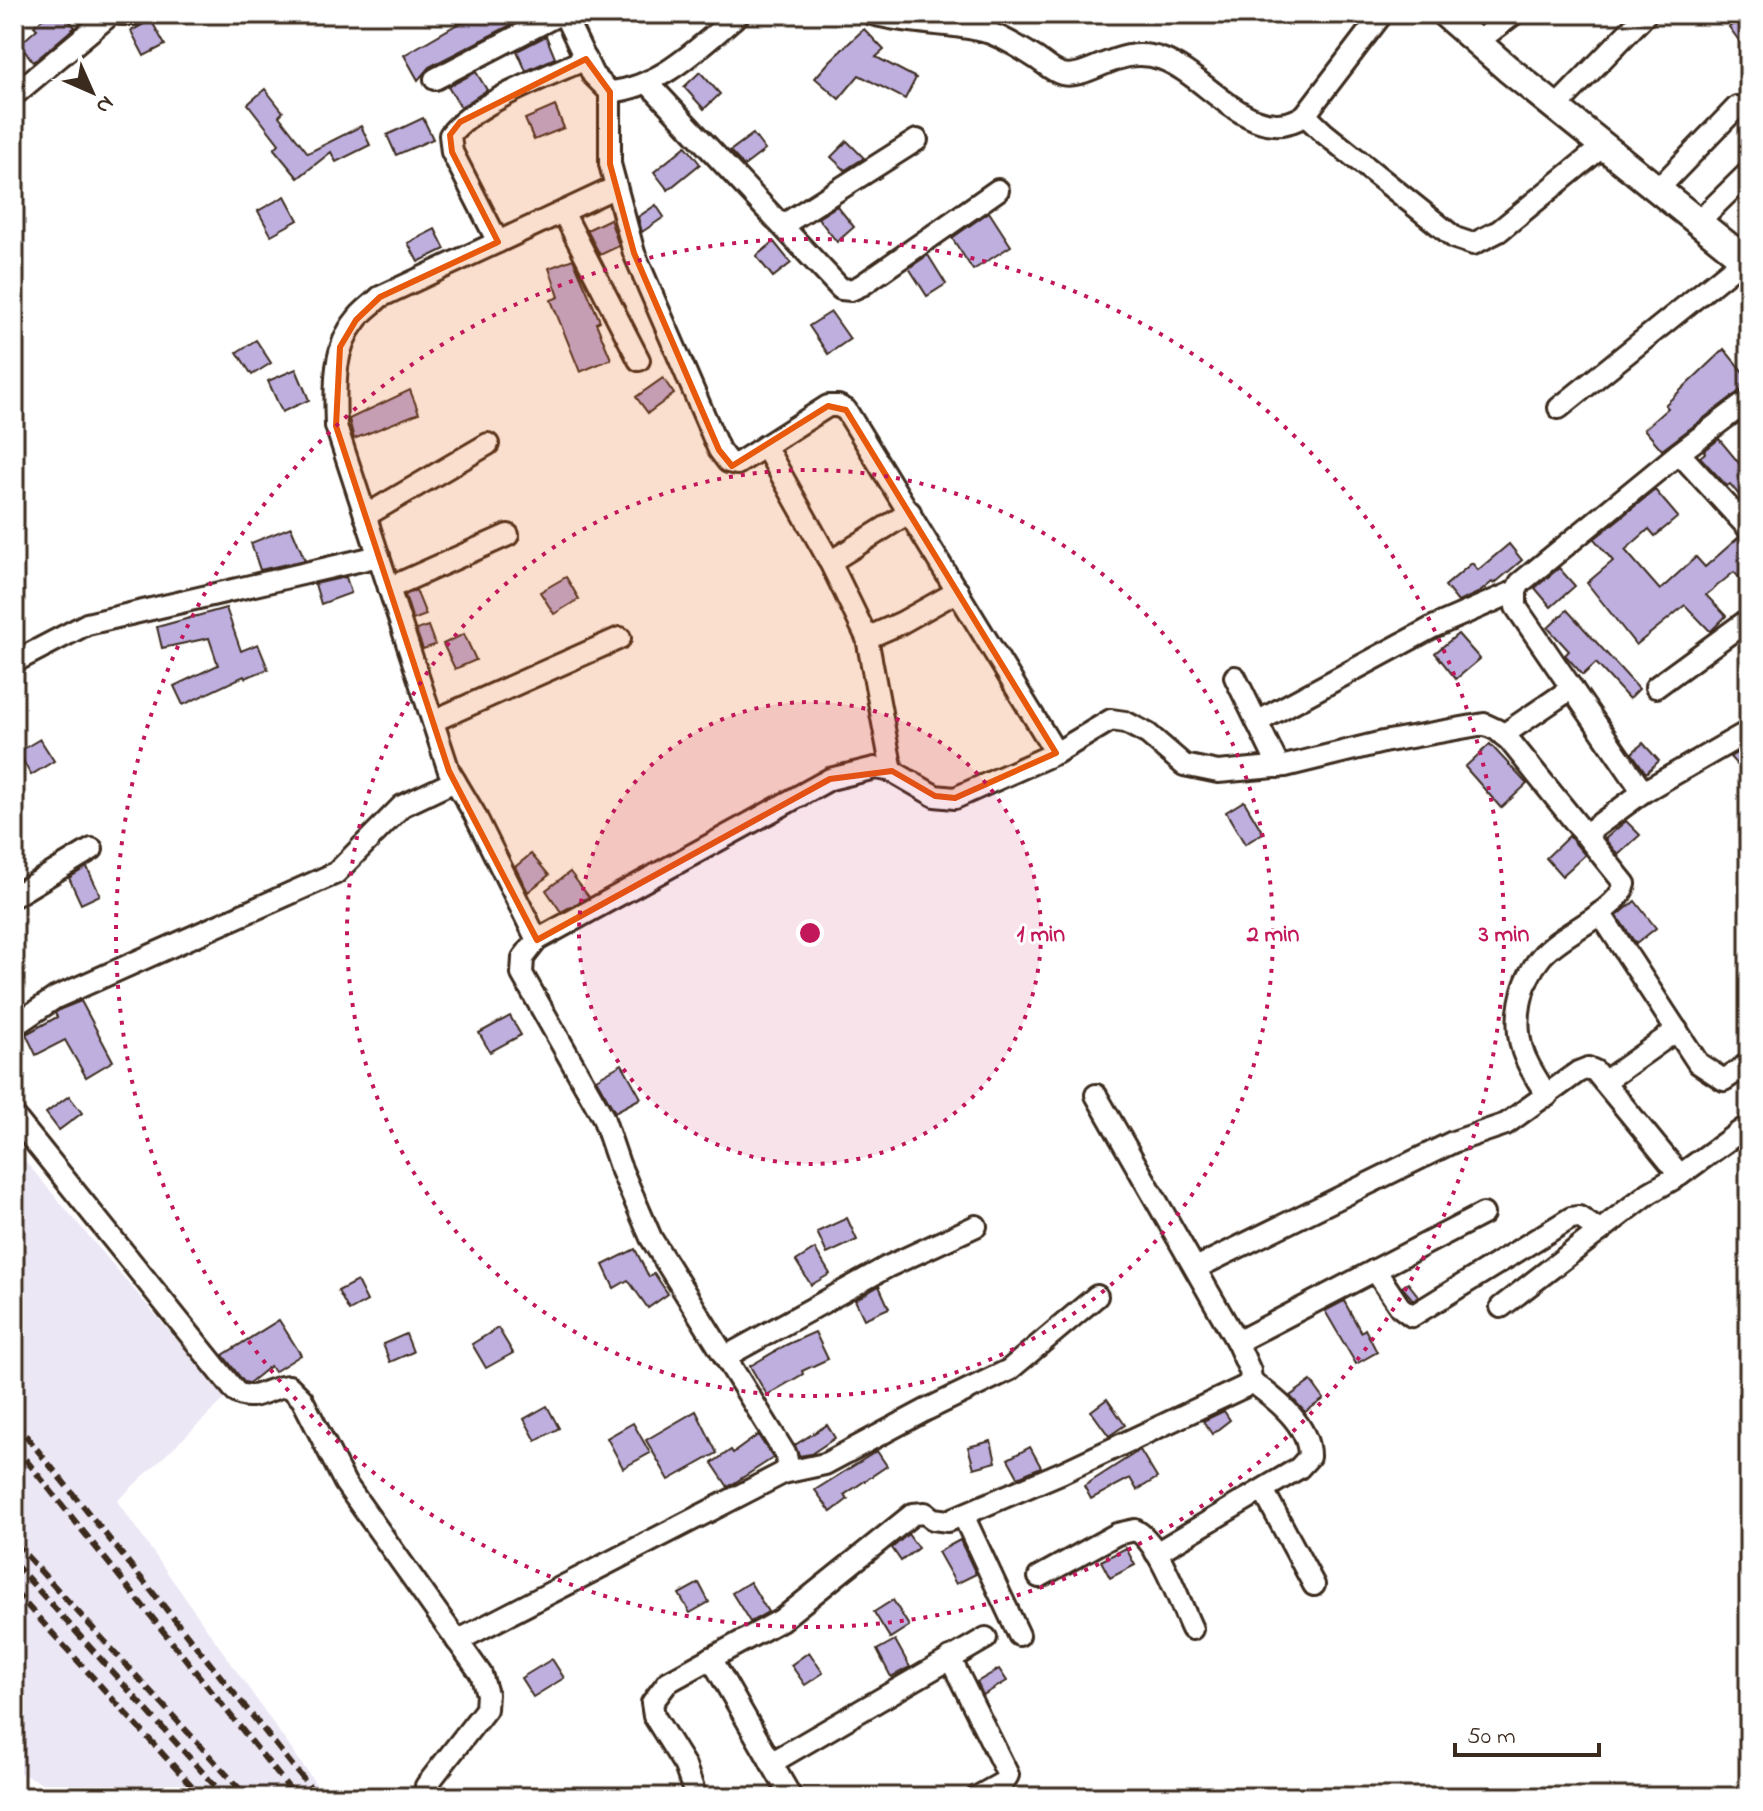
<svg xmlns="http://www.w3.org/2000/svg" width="1763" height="1811" font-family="'Indie Flower',sans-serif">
<rect width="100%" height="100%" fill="#fff"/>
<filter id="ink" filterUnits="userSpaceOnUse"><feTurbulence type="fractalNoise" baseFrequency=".0125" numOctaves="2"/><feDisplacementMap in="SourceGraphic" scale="16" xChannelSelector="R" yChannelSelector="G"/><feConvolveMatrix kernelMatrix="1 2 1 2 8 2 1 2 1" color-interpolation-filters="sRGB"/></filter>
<g filter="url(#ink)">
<polygon fill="#ece7f5" points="14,1148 226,1398 117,1501 325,1797 72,1797 14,1770"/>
<g fill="#beafdf" stroke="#3b2a1e" stroke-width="2">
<polygon points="48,14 63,14 75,27 34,62 19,45 37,29 34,26"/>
<polygon points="486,14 532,14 429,67 418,80 404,55 456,25"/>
<polygon points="1747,14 1749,14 1749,54 1729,27"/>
<polygon points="151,20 165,45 144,56 131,31"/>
<polygon points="864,29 884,50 876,57 916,78 905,99 859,75 839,99 815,78 831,60"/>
<polygon points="546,36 555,58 526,71 517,51"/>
<polygon points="476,72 487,90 461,107 448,87"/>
<polygon points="700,72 720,94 704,109 684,87"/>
<polygon points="265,89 283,112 279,116 308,153 361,126 370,145 336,162 331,152 298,178 274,149 279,144 248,104"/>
<polygon points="555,106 564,128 534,140 525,119"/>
<polygon points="423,118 433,139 396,155 387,135"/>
<polygon points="753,134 765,150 744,166 730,151"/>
<polygon points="847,141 864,158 845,170 831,157"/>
<polygon points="686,146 700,164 668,190 654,172"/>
<polygon points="285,196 298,220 271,235 258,211"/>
<polygon points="656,205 664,217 642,232 638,217"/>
<polygon points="837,206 854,227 837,242 818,218"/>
<polygon points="989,212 1011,246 973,270 952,238"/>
<polygon points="610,219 619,246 600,255 587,230"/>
<polygon points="435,229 445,249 418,262 408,243"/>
<polygon points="774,242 791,263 773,277 756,256"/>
<polygon points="928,255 946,284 927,296 909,268"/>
<polygon points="573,259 600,321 596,323 611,359 580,372 551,300 559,297 549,268"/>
<polygon points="831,312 850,339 828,354 809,326"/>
<polygon points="256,340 271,363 252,375 237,352"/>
<polygon points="1724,349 1749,379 1749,387 1741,390 1662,450 1644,429 1668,408 1665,405"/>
<polygon points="296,369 309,400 282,412 268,381"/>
<polygon points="663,378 674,394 648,413 636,397"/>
<polygon points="410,390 419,413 354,439 349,419"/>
<polygon points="1719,439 1749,475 1749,507 1730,484 1727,486 1700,457 1705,453 1704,451"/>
<polygon points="1655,490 1678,517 1655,536 1649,529 1625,550 1660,590 1696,557 1705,567 1739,537 1749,542 1749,588 1734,572 1706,595 1726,616 1712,630 1710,631 1685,605 1636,645 1587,583 1613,561 1594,539"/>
<polygon points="291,527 305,560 260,570 251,543"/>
<polygon points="1509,544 1522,560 1494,584 1492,582 1480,592 1458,602 1445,586 1472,563 1478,570"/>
<polygon points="1559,568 1575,586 1551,607 1535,588"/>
<polygon points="346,577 351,593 321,604 315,584"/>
<polygon points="566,577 579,599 554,614 540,592"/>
<polygon points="416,590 426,615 413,620 405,595"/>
<polygon points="226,608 241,651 258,644 268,669 245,678 244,676 183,705 174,686 218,665 209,638 162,648 157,627"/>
<polygon points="1567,610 1639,689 1629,699 1596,663 1583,675 1565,655 1569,651 1548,628"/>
<polygon points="428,626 435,645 423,649 416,630"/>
<polygon points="464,634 476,660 455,669 443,644"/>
<polygon points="1458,634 1480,659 1456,679 1435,653"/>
<polygon points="40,739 54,761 31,775 18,752"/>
<polygon points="1643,743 1659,761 1646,773 1632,753"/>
<polygon points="1490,744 1527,784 1501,808 1465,767"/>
<polygon points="1749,746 1749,778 1730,757"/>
<polygon points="1244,801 1263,833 1245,844 1226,812"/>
<polygon points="1626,821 1640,835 1618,855 1605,839"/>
<polygon points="1569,836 1585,855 1562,876 1546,858"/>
<polygon points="531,854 549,875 528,892 515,867"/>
<polygon points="87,867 100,895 81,904 69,878"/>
<polygon points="570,872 589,897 561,912 546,890"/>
<polygon points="1635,901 1656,928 1636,944 1617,916"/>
<polygon points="81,1001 113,1061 86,1077 65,1040 36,1055 26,1034 57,1017 55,1013 61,1009"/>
<polygon points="510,1016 521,1035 490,1052 479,1033"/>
<polygon points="622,1064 641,1098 615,1112 596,1079"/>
<polygon points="69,1096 82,1113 59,1130 46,1113"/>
<polygon points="847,1218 857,1240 827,1254 817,1232"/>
<polygon points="635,1249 649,1277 654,1273 668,1294 648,1308 628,1280 614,1288 603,1265"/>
<polygon points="815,1249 830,1274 811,1285 796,1261"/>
<polygon points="357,1281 367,1301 349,1311 338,1291"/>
<polygon points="1408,1283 1419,1297 1413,1300 1402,1287"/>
<polygon points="879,1286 889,1308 864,1319 855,1300"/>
<polygon points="1344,1301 1361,1332 1365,1329 1377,1352 1356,1364 1325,1311"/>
<polygon points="279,1320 301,1355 274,1372 270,1366 249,1383 244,1382 223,1355"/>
<polygon points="498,1328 513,1353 486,1368 472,1344"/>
<polygon points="815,1332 828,1359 802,1371 803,1374 767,1395 750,1366 786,1345"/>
<polygon points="406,1334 413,1352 390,1362 383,1344"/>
<polygon points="1311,1381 1324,1399 1305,1412 1290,1396"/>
<polygon points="1107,1399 1125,1425 1109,1436 1091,1411"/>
<polygon points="547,1406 559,1428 536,1441 524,1419"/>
<polygon points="696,1411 717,1453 669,1480 646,1440"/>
<polygon points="1224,1411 1230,1420 1212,1434 1203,1421"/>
<polygon points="633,1423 650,1453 623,1468 607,1438"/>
<polygon points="827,1425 835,1438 811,1454 799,1456 795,1445"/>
<polygon points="758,1435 773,1458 728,1487 712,1463 731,1450 733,1453"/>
<polygon points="991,1441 996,1462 974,1468 968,1447"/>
<polygon points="1030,1447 1041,1467 1018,1477 1008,1459"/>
<polygon points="1140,1450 1157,1478 1137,1490 1130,1478 1091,1499 1084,1486"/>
<polygon points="877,1451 887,1466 844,1495 848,1499 831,1512 815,1490"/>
<polygon points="908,1534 918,1548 901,1561 892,1548"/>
<polygon points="960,1540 976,1574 956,1584 938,1552"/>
<polygon points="1126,1548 1135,1565 1110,1578 1101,1561"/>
<polygon points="750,1582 768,1612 750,1622 732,1593"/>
<polygon points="699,1583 709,1602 690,1613 679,1594"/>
<polygon points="893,1600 909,1626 890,1638 874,1612"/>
<polygon points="895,1640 910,1667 891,1677 877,1650"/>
<polygon points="809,1652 823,1673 805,1685 791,1665"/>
<polygon points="552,1659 564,1678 533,1697 521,1678"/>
<polygon points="999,1669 1007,1681 983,1695 977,1682"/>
</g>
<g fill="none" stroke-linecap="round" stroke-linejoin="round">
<defs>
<g id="minor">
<polyline points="120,14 135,14"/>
<path d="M564,14L593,75L610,92C662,87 700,46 739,14"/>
<path d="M872,14C911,25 951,22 987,32C1003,37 1022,49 1036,58C1044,63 1053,72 1062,74C1091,80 1119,43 1162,59C1207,75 1254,150 1305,115L1382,14"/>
<polyline points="1477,42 1514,14"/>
<polyline points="435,79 560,14"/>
<polyline points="647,82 841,289 851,290 862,285 998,190"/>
<polyline points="610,92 610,164 634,253 719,450 728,462 737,464 828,406 838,406 846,410 1056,753"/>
<polyline points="14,95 111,14"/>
<polyline points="1556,107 1646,14"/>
<polyline points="1305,115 1324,133 1455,238 1473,244 1499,231 1603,146"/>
<polyline points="1658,189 1737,107"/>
<polyline points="563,212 639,360"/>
<polyline points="1698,222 1749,172"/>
<polyline points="783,225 917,140"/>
<path d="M498,242L452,152L450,135C474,103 548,76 586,59"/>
<polyline points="1559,408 1744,259"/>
<polyline points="765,446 830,562 867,638 892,771"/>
<polyline points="1679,453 1749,529"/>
<polyline points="365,516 488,444"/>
<polyline points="830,562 910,512"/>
<polyline points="389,588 508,535"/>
<polyline points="867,638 901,623 958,591"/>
<polyline points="14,662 87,624 379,556"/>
<polyline points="1235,677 1279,767"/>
<polyline points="1656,687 1749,619"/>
<polyline points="433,721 620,638"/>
<polyline points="1257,722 1433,627 1516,591"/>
<polyline points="1503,735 1572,688"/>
<polyline points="1643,792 1516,607 1516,591 1520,583 1679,453 1749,400"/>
<polyline points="1586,834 1643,792 1749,731"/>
<polyline points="14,896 92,849"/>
<polyline points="1600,913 1698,1063 1724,1080 1749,1063"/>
<path d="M537,940L474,813L449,771L336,426C335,390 332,349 356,320C362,311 372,305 380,297L616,187"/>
<polyline points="14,1026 55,998 336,873 402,806 455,781"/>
<polyline points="1604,1082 1677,1030"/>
<path d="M14,1116L236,1392C254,1404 270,1386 289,1386L302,1399L345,1483L481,1674L487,1694L486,1709L426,1786"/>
<polyline points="1196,1268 1453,1142 1506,1124 1578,1072 1588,1068 1595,1071 1680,1175"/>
<polyline points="1375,1270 1400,1307 1412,1316 1571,1218 1579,1217 1600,1231"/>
<polyline points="1501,1307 1649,1193 1680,1175 1749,1125"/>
<polyline points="1237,1342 1483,1214"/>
<polyline points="725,1357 887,1267 976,1226"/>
<polyline points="783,1473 825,1464 926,1410 1009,1370 1097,1296"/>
<polyline points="1263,1490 1314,1585"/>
<polyline points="963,1515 1019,1635"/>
<path d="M1156,1553L1299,1468L1309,1457C1310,1424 1274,1398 1251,1381"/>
<path d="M1039,1577L1117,1534L1135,1530C1159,1541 1180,1604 1192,1629"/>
<path d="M457,1641L783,1473L788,1466L786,1455L651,1238L619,1164L603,1117L522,974L523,958L537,940L830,779L875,768L892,771L935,796L955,798L1056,753L1111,720L1125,722L1148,734L1184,765L1218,772L1285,766L1383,742L1484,724L1497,730L1509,740L1625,884C1620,900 1603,911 1591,920C1575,931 1553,942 1541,957C1520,982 1513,1022 1523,1052C1528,1067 1539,1082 1547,1096"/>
<polyline points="711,1658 791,1797"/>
<polyline points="950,1658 1008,1775 1004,1782 977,1797"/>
<polyline points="771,1763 986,1638"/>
<polyline points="696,1797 685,1766 654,1716 652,1703 668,1682 781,1620 913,1514 925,1513 933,1519 948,1521 1063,1472 1244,1387 1251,1381 1250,1371 1237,1342 1096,1095"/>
</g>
<polyline id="tertiary" points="1445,14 1508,69 1749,263"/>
</defs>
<use href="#minor" stroke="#3b2a1e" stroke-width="26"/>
<use href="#tertiary" stroke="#3b2a1e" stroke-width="32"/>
<use href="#minor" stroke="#fff" stroke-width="20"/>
<use href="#tertiary" stroke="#fff" stroke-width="26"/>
<g stroke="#3b2a1e" stroke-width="6" stroke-dasharray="12 6" stroke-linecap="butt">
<polyline points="14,1421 318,1797"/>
<polyline points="14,1445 296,1797"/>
<polyline points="14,1542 247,1797"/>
<polyline points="14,1563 225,1797"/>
<polyline points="14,1591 202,1797"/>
</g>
</g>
</g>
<path fill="#e8590c" fill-opacity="0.2" stroke="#e8590c" stroke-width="6" stroke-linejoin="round" d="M586,59L610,92V164L634,253L719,450L732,466L828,406L846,410L1056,753L955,798L935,796L892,771L830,779L537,940L449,771L336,426L340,347L356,320L380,297L498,242L452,152L450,135L460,122Z"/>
<circle cx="810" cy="933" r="231" fill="#c2185b" fill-opacity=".12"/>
<g fill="none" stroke="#c2185b" stroke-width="4" stroke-dasharray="4 8">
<circle cx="810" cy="933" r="231"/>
<circle cx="810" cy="933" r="463"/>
<circle cx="810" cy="933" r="694"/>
</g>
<circle cx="810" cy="933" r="12" fill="#c2185b" stroke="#fff" stroke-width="4"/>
<g font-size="24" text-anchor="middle" font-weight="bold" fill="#c2185b" stroke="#fff" stroke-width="6" stroke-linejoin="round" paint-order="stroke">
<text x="1041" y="941">1 min</text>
<text x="1273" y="941">2 min</text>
<text x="1504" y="941">3 min</text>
</g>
<rect width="1763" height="1811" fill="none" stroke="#fff" stroke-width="48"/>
<rect x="24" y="24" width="1715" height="1763" fill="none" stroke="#3b2a1e" stroke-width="3" filter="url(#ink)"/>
<g transform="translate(92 92) rotate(135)" stroke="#ffffff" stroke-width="6" paint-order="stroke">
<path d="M0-6L14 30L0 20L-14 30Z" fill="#3b2a1e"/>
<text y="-12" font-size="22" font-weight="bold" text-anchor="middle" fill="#3b2a1e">N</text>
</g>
<path d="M1455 1743v12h144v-12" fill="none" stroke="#3b2a1e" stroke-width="4"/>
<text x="1467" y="1743" font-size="24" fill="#3b2a1e" stroke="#ffffff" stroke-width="6" paint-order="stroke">50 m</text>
</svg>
